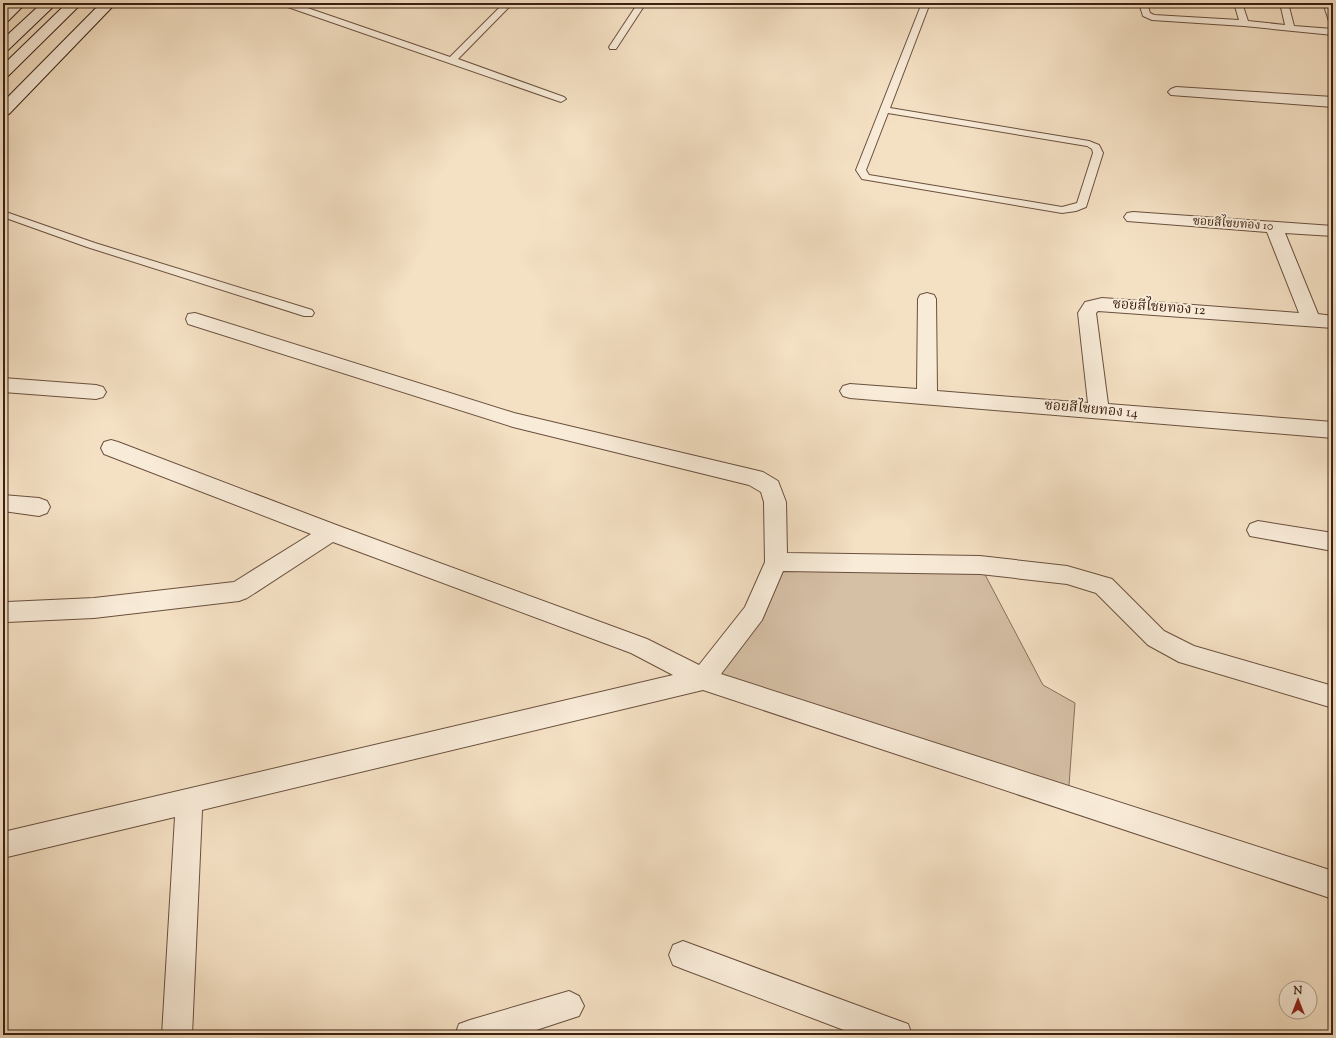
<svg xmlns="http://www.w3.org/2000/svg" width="1336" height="1038" font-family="'Sorts Mill Goudy','Noto Serif Thai',serif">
<rect width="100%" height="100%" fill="#f4e0c3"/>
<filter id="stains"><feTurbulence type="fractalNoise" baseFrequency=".005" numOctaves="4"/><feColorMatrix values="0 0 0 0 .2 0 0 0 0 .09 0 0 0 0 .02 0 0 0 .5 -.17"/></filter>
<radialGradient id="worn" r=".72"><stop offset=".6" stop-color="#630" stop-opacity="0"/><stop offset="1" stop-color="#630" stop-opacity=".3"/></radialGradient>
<polygon fill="#d5bfa5" stroke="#88705b" points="776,562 980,565 1043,685 1075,703 1068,799 703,679"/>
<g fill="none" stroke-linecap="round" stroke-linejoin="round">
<defs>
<g id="service">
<polygon points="281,3 293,3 450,57 504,3 513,3 458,59 564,97 566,99 561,102 558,101 282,5"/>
<polygon points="638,3 646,3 616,49 610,49 609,47"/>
<path d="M922,3H930L890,108L1089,141L1099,145L1103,153L1086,207L1076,211L1062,213L862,179L856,170ZM888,113L1087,146L1092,149L1093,153L1077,203L1062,207L869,175L866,170Z"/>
<polygon points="1139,3 1147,3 1150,13 1154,15 1239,20 1234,3 1242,3 1248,21 1285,25 1280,3 1288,3 1294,26 1333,29 1333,35 1244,26 1152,20 1143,16"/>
<polygon points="1323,3 1331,3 1333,9 1333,24 1329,21"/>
<polygon points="3,211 95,243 312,310 314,313 312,316 304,316 87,247 3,217"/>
</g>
<g id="minor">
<polygon points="1176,87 1333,97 1333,107 1171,95 1168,92 1171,89"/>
<polygon points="1133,212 1333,226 1333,236 1285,233 1318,314 1333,316 1333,328 1098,311 1096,313 1108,404 1333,422 1333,438 850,398 843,396 840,391 843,386 850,384 917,389 918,299 920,295 927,293 934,295 936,299 937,391 1088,403 1078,313 1085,302 1102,298 1299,313 1267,232 1127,221 1124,217 1127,213"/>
<polygon points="195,313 514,413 763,472 778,481 786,502 787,553 980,556 1067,566 1112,579 1164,631 1194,646 1333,686 1333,708 1179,662 1148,645 1096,593 1067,584 980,574 783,571 762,620 721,674 1333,871 1333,899 703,690 202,810 192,1035 162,1035 175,817 3,858 3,832 673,675 631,653 333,542 247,598 239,601 94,618 7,622 3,620 3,604 7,602 94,598 234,582 311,534 104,454 101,448 104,442 111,440 118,442 339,526 647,639 699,665 745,607 765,562 764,502 761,492 749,485 513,427 188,324 186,319 188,314"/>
<polygon points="3,378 96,385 103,387 106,392 103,397 96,399 3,392"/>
<polygon points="3,495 39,498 47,501 50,507 47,513 39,516 3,511"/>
<polygon points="1258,521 1333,533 1333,551 1250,536 1247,530 1250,524"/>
<polygon points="683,941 897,1020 908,1024 912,1035 857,1035 683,969 673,965 669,955 673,945"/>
<polygon points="569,991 579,996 584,1006 579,1016 521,1035 455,1035 459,1024 470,1020"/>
</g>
<g id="secondary">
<polygon points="11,3 26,3 8,21 3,22 3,10"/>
<polygon points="42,3 57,3 8,50 3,51 3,39"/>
<polygon points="67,3 82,3 8,76 3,78 3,65"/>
<polygon points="101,3 116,3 9,114 3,116 3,102"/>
</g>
</defs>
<use href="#service" stroke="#6a503e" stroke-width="2"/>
<use href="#minor" stroke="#6a503e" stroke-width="2"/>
<use href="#secondary" stroke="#3c2011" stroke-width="2"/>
<use href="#service" fill="#f8ebd8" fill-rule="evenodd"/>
<use href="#minor" fill="#f8ebd8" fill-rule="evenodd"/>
<use href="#secondary" fill="#f8ebd8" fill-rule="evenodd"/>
</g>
<g text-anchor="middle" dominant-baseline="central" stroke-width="4" stroke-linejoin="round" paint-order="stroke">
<g font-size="12" fill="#3c2011" stroke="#f8ebd8">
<text transform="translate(1233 224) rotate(4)">ซอยสีไชยทอง 10</text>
</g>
<g font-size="14" fill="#3c2011" stroke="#f8ebd8">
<text transform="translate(1159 308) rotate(4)">ซอยสีไชยทอง 12</text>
<text transform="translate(1091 410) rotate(5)">ซอยสีไชยทอง 14</text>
</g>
</g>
<rect width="1336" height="1038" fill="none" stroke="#f4e0c3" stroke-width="16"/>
<rect x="4" y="4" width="1328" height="1030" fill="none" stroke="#3c2011" stroke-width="2"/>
<rect x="8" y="8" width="1320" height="1022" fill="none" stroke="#3c2011"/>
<g transform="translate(1298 1000)"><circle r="19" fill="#f8ebd8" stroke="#ad9a88"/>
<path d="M0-3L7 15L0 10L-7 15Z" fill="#8f2418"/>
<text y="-6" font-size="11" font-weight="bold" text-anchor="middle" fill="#3c2011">N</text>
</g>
<rect width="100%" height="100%" filter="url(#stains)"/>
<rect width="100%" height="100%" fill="url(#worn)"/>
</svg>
